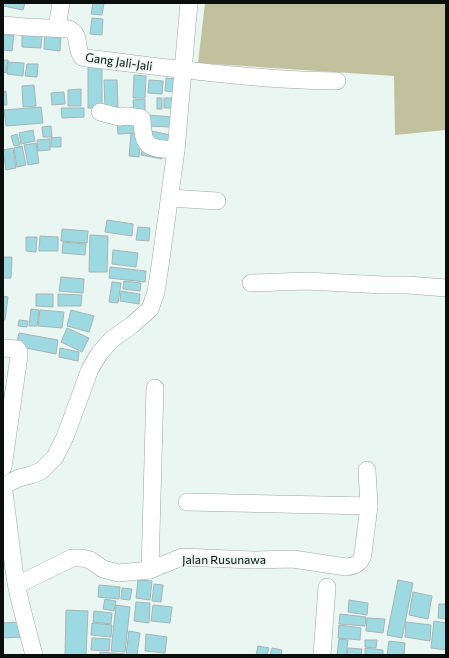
<svg xmlns="http://www.w3.org/2000/svg" width="449" height="658" font-family="Commissioner,sans-serif">
<rect width="100%" height="100%" fill="#eaf6f1"/>
<polygon fill="#c2c19e" points="205,3 446,3 446,130 395,135 394,76 198,63"/>
<g fill="#9cd9e0" stroke="#a8b4b6">
<polygon points="3,3 25,3 23,10 3,6"/>
<polygon points="93,3 104,3 102,15 91,14"/>
<polygon points="92,18 103,19 102,35 90,34"/>
<polygon points="45,32 61,33 60,51 44,49"/>
<polygon points="22,33 42,35 41,48 22,47"/>
<polygon points="3,35 14,35 12,51 3,50"/>
<polygon points="3,60 8,60 6,73 3,72"/>
<polygon points="8,62 24,63 23,76 7,74"/>
<polygon points="27,64 38,64 37,77 25,76"/>
<rect x="88" y="67" width="14" height="41"/>
<polygon points="134,75 146,76 145,98 133,98"/>
<polygon points="166,78 177,79 176,92 165,91"/>
<polygon points="104,80 117,80 118,107 105,107"/>
<polygon points="149,80 163,81 162,94 148,93"/>
<polygon points="34,85 36,106 23,107 22,86"/>
<polygon points="81,89 81,106 68,106 68,90"/>
<polygon points="6,91 7,105 3,105 3,92"/>
<polygon points="64,92 65,104 52,105 51,93"/>
<rect x="157" y="98" width="5" height="11"/>
<rect x="164" y="98" width="11" height="10"/>
<polygon points="145,99 145,114 134,114 133,100"/>
<polygon points="41,107 43,123 6,126 4,110"/>
<polygon points="61,108 84,108 84,117 62,118"/>
<polygon points="148,115 172,117 171,127 147,126"/>
<polygon points="137,118 138,133 118,134 117,119"/>
<polygon points="51,126 52,137 43,137 42,127"/>
<polygon points="33,130 35,141 21,144 19,133"/>
<polygon points="152,131 170,135 168,144 150,140"/>
<polygon points="17,134 20,145 14,146 11,136"/>
<polygon points="131,134 141,135 139,157 129,156"/>
<polygon points="61,137 61,147 51,147 51,138"/>
<polygon points="50,139 50,150 38,151 37,140"/>
<polygon points="36,143 39,163 28,165 24,145"/>
<polygon points="22,146 26,165 17,167 14,148"/>
<polygon points="143,146 164,150 162,159 141,155"/>
<polygon points="13,148 16,168 6,170 3,150"/>
<polygon points="107,220 133,224 132,236 105,232"/>
<polygon points="138,227 150,228 149,241 136,240"/>
<polygon points="62,229 88,231 87,243 61,241"/>
<polygon points="90,235 108,236 107,272 89,272"/>
<polygon points="40,236 58,237 58,251 39,251"/>
<polygon points="26,237 37,237 36,252 26,251"/>
<polygon points="63,242 86,244 85,255 62,253"/>
<polygon points="113,250 138,253 136,267 112,264"/>
<polygon points="3,257 12,257 11,278 3,278"/>
<polygon points="110,267 146,271 145,282 109,278"/>
<polygon points="61,277 84,279 83,293 59,291"/>
<polygon points="124,281 141,283 140,291 123,289"/>
<polygon points="112,282 121,283 118,303 109,302"/>
<polygon points="121,291 140,294 139,304 120,301"/>
<polygon points="36,294 53,294 53,307 36,306"/>
<polygon points="58,294 82,295 81,306 58,306"/>
<polygon points="3,296 8,297 5,320 3,320"/>
<polygon points="31,309 39,310 37,326 29,326"/>
<polygon points="40,310 64,312 62,328 38,326"/>
<polygon points="71,310 94,316 89,332 67,326"/>
<polygon points="19,320 28,321 27,327 18,326"/>
<polygon points="67,328 89,338 82,352 61,342"/>
<polygon points="19,333 58,340 56,354 16,346"/>
<polygon points="60,348 79,352 78,361 59,357"/>
<polygon points="138,580 152,581 150,600 136,598"/>
<polygon points="398,580 413,583 402,638 387,635"/>
<polygon points="154,584 163,585 161,602 152,601"/>
<polygon points="99,585 120,587 119,599 98,597"/>
<polygon points="122,588 132,589 130,600 121,599"/>
<polygon points="413,592 432,596 428,619 409,615"/>
<polygon points="105,599 116,601 114,611 103,609"/>
<polygon points="349,600 368,603 367,615 348,612"/>
<polygon points="136,602 150,603 149,623 134,621"/>
<polygon points="439,604 446,604 446,619 438,618"/>
<polygon points="116,605 130,607 125,652 111,651"/>
<polygon points="153,605 172,607 170,623 151,621"/>
<polygon points="66,610 88,611 86,655 65,655"/>
<polygon points="94,611 112,613 111,624 93,622"/>
<polygon points="340,614 366,617 365,626 339,624"/>
<polygon points="367,618 385,619 383,633 366,631"/>
<polygon points="434,621 446,623 446,650 431,648"/>
<polygon points="22,622 23,637 3,638 3,623"/>
<polygon points="406,622 431,625 430,641 405,637"/>
<polygon points="92,623 112,625 111,637 91,635"/>
<polygon points="339,625 361,628 360,640 338,638"/>
<polygon points="129,631 140,633 137,655 126,655"/>
<polygon points="146,634 167,637 165,653 145,651"/>
<polygon points="92,638 110,639 109,651 91,650"/>
<polygon points="339,639 348,640 346,655 337,655"/>
<polygon points="365,640 377,640 376,648 365,647"/>
<polygon points="389,641 405,643 404,655 387,655"/>
<polygon points="258,646 269,648 267,655 256,655"/>
<polygon points="272,648 282,650 281,655 270,655"/>
<polygon points="348,648 362,649 361,655 347,655"/>
<polygon points="365,648 383,650 383,655 365,655"/>
<polygon points="100,652 125,654 125,655 100,655"/>
</g>
<g fill="none" stroke-linecap="round" stroke-linejoin="round">
<defs>
<g id="minor">
<path d="M3,25L26,27L69,29C81,34 75,48 82,57L86,58C170,68 253,80 337,81"/>
<polyline points="57,28 61,3"/>
<path d="M100,112L119,117L128,116L141,118L142,119C143,150 149,148 176,150"/>
<polyline points="170,198 217,201"/>
<polyline points="251,283 306,281 383,285 408,285 446,288"/>
<polyline points="3,348 17,349 19,352 19,356 3,467"/>
<polyline points="187,502 369,506"/>
<polyline points="150,570 155,388"/>
<path d="M17,585L72,558H82L90,560L103,569L118,573L150,570L182,557L253,560L293,559L346,567C356,566 361,563 363,554L369,506L367,470"/>
<path d="M34,655C28,632 21,607 16,583C11,551 8,518 3,486L19,478L31,475L41,471L55,457L65,437L90,369L99,354L111,340L132,325L150,309L156,292L160,266L176,150L189,3"/>
<polyline points="322,655 327,587"/>
</g>
</defs>
<use href="#minor" stroke="#9ca7a3" stroke-width="18"/>
<use href="#minor" stroke="#fff" stroke-width="17"/>
</g>
<g text-anchor="middle" dominant-baseline="central" stroke-width="3.5" stroke-linejoin="round" paint-order="stroke">
<g font-size="12" fill="#0a0e0d" stroke="#eaf6f1">
<text transform="translate(119 61) rotate(8)">Gang Jali-Jali</text>
<text x="224" y="559">Jalan Rusunawa</text>
</g>
</g>
<rect width="449" height="658" fill="none" stroke="#0a0e0d" stroke-width="8"/>
</svg>
